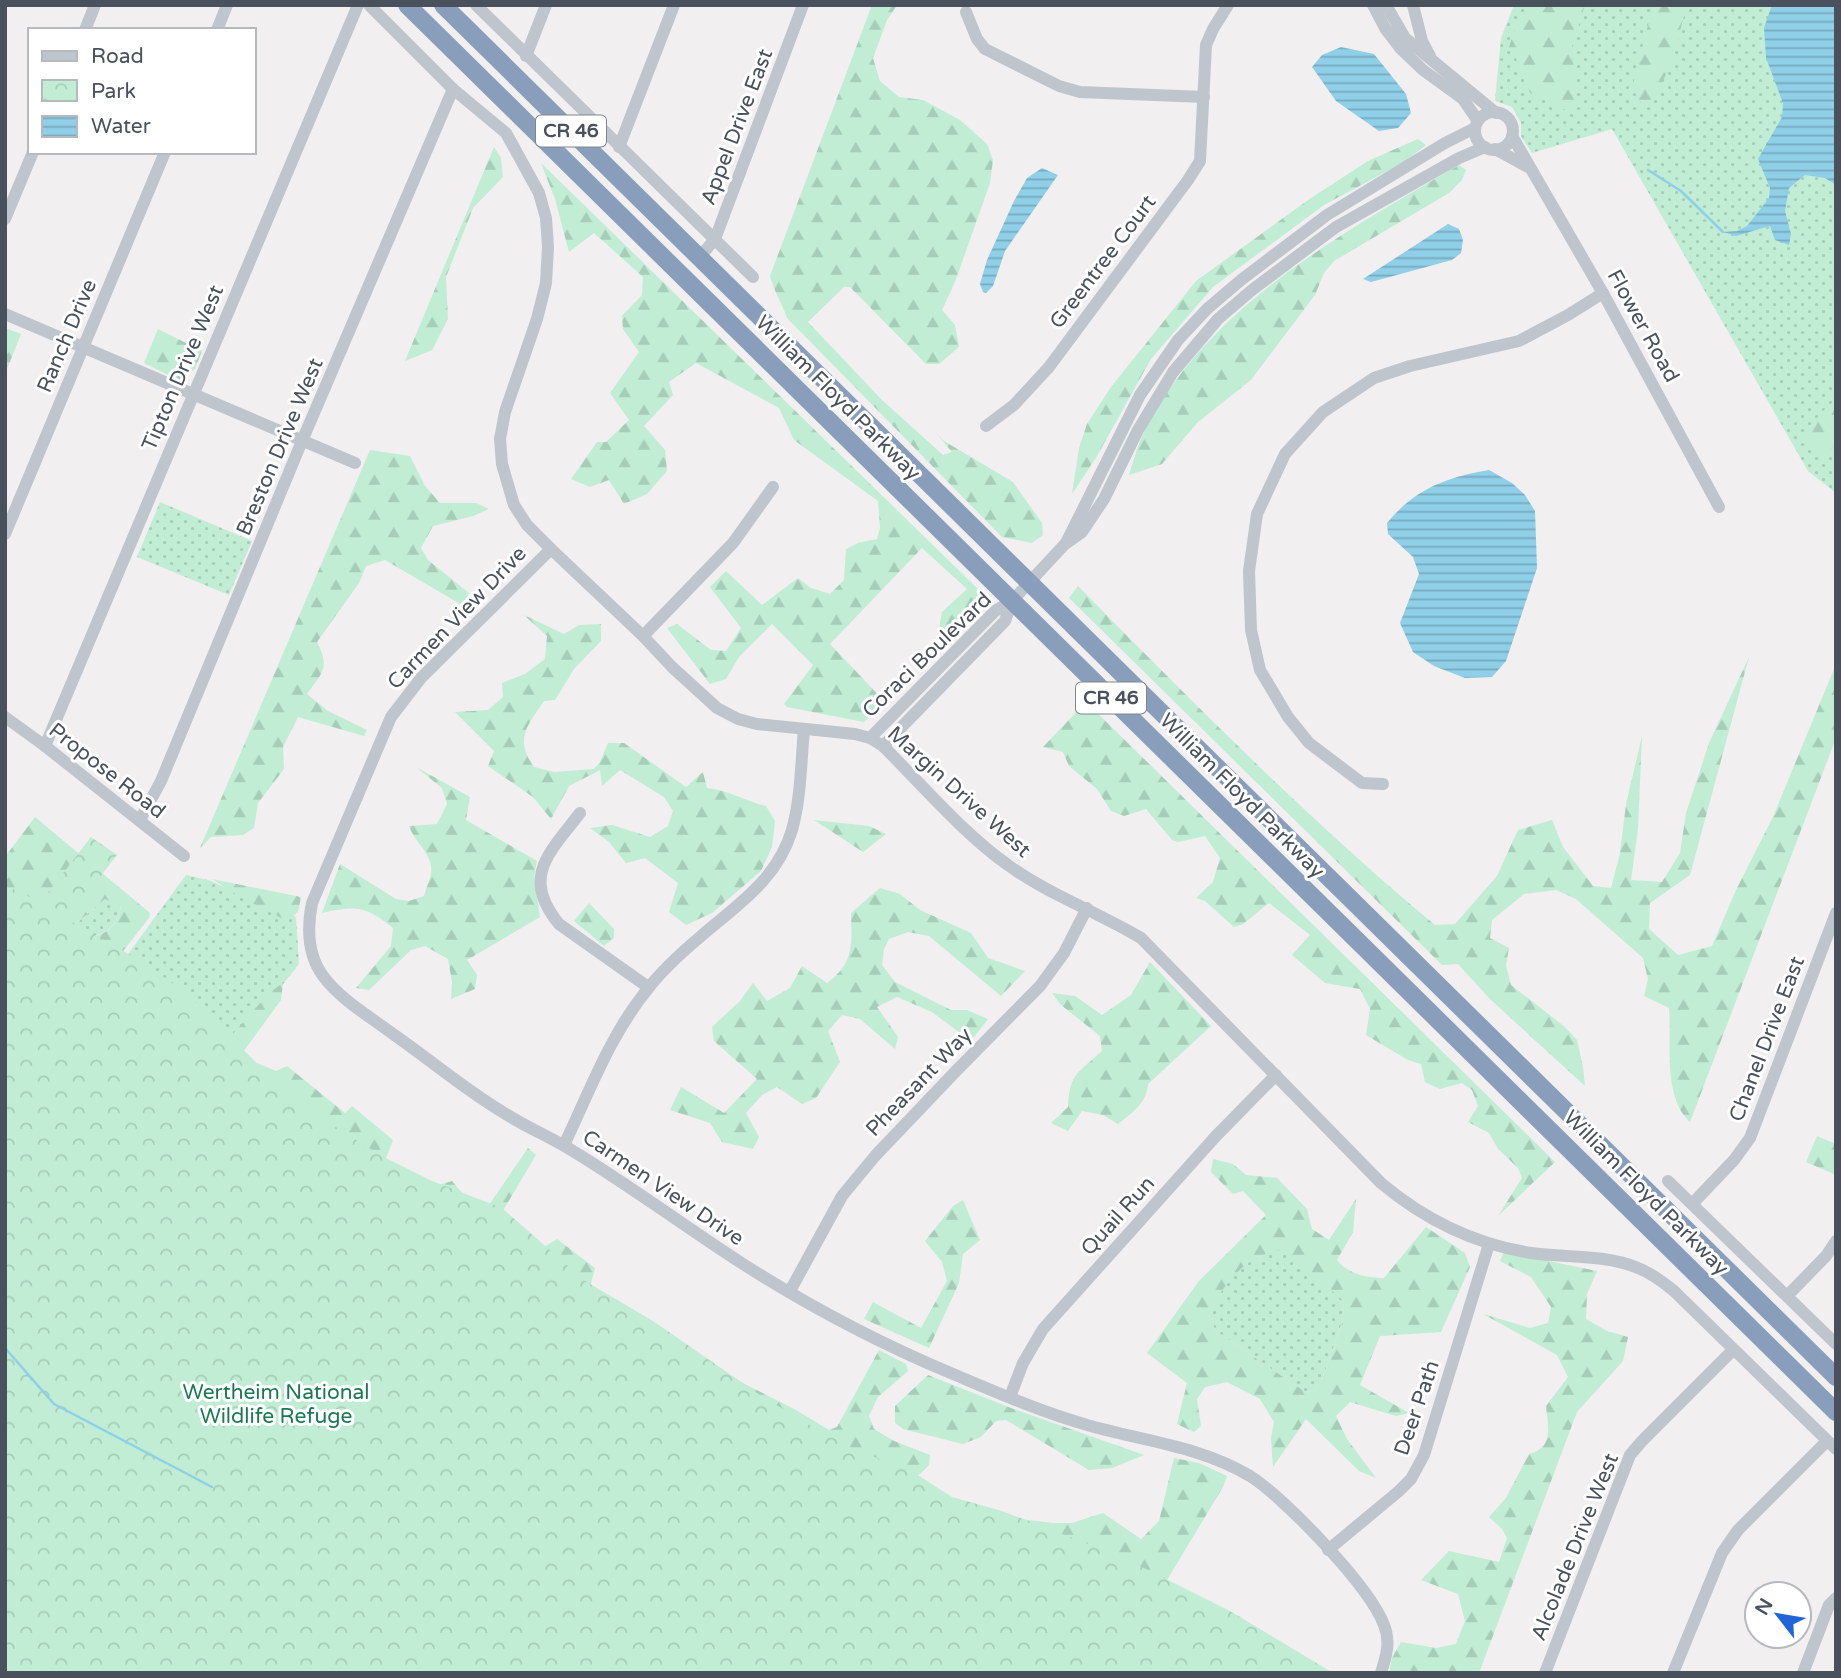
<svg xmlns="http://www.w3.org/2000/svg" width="1841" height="1678" font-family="'Varela Round',sans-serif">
<defs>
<pattern id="grass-dots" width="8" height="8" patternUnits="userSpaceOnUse" patternTransform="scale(1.75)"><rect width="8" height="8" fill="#c0edd4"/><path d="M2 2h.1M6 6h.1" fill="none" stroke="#a6cdb8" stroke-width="1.8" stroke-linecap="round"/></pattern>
<pattern id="forest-firs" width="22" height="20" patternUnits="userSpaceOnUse" patternTransform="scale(1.75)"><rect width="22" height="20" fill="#c0edd4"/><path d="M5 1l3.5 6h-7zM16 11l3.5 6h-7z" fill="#a6cdb8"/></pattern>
<pattern id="park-crowns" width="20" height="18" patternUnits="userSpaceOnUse" patternTransform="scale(1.75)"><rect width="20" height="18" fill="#c0edd4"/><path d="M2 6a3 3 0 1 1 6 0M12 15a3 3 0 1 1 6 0" fill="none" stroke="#a6cdb8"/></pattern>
<pattern id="water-rules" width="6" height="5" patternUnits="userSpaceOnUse" patternTransform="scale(1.75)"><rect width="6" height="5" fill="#8fcfe7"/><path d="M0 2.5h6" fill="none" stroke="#77aabe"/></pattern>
</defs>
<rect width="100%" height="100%" fill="#f1efef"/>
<g fill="url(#grass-dots)">
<polygon points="1514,5 1836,5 1836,493 1808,471 1612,129 1532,153 1521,136 1521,123 1512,107 1495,101 1501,38"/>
<polygon points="160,502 252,541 229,595 137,557"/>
<polygon points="186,875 208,880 296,917 299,964 223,1060 120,965"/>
<path d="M105,899L121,905C117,932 97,941 72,933L79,921Z"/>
<path d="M1282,1249L1343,1300L1344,1317L1322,1380L1313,1391L1306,1392L1295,1385L1216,1331L1209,1317C1221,1283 1245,1256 1282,1249Z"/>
</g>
<g fill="url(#forest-firs)" fill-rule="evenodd">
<path d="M872,5H897L887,20L873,58L880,81L899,97L923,100L960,120L987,144L993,160L990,183L955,282L942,310L955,325L959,347L939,364H926L850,287H844L808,322L882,400L943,455L952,452L936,433L944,441L1013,482L1042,523L1043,535L1032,543L1002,537L787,318C782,303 774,291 770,276Z"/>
<polygon points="1532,5 1585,5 1571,50 1578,87 1572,113 1530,93 1519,64 1509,47 1519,17"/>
<path d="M1653,5H1687C1677,40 1670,82 1644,108L1632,88Z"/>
<polygon points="1418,139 1426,145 1406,161 1324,205 1213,287 1151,359 1097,456 1072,494 1079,448 1087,424 1111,387 1196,281 1311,198 1368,161"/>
<polygon points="494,147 501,158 503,177 473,208 446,277 448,319 432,350 405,361"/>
<polygon points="541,163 979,590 982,605 955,635 939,629 942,612 967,589 922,548 830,644 884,701 864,722 787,707 784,704 813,665 772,624 739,657 726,679 710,684 667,628 677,624 711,650 726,651 741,628 710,587 726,571 762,605 798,578 811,588 830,594 844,580 846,549 858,543 877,539 880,528 878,501 794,440 779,408 696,363 669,382 673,395 644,426 665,450 667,471 647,494 624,504 609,480 590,487 571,479 597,442 606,442 629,420 610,393 639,352 623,329 622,316 642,295 643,277 594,233 569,252 555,199"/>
<path d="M1459,165L1466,170L1462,180L1449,193L1334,261L1324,273L1315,295L1251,380L1198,422L1162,464L1129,475C1134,460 1138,444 1145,430C1208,306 1344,232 1459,165Z"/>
<polygon points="5,328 21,334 7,369 5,368"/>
<polygon points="158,329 202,351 195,369 180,381 144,363"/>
<path d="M1835,401L1836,440L1826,461L1807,447C1806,428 1820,411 1835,401Z"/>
<path d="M370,450L410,456L425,486L440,503H476L489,509L473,516L433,526L421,548L428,560L469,593L462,605L385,560L366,566L359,583L317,642C330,667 323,672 307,694L328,711L367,730L364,736L298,717L283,747L284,769L258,803L254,828L243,835L211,837L200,848Z"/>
<path d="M1078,586C1193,703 1309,820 1435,925L1455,924L1497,876L1518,830L1552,820L1563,847L1593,886L1611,888L1620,853L1626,804L1642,736L1638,829L1631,880L1662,882L1680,853L1686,813L1709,743L1749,657L1690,875L1650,903L1649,929L1678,955L1712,946L1736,890L1773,817L1836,664V738L1690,1122C1662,1096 1672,1042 1669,1008L1644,996L1648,979L1643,958L1576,899L1556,890L1524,894L1492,920L1490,938L1509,948L1506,965L1511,985L1565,1027L1577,1040L1583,1067L1585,1086L1490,999L1458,964L1442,965L1069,598Z"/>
<path d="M524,615L564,634L579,625L601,624V641L574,669L555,700L544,701C527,726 514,739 534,767L554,772L594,769L600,762L608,743H624L686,787L703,772L707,788C731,791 745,801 766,806L775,821L772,847L761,871L712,913L686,925L669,912L678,883L645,858L626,863L609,842L590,828L612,825L650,837L668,826L673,811L664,797L620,770L602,786L600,770L569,786L551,819L533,797L488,766L494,751L455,712L488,710L503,697L502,683L525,674L545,659L547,636Z"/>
<polygon points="1086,702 1555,1162 1498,1216 1522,1178 1518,1168 1498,1149 1489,1133 1468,1122 1478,1106 1472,1090 1462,1083 1440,1089 1425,1082 1421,1064 1408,1060 1366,1035 1370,1009 1360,989 1325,983 1292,955 1310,935 1269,903 1243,924 1234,927 1205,901 1196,898 1213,882 1220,858 1205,836 1178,842 1172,840 1146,809 1124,816 1111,811 1097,789 1069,766 1063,752 1043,747"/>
<path d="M416,767L470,797L466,820L537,861L534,876L540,917L467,960L477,975L475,989L451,999L452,982L448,959L425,946L411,950L369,990L356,988L391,946L393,928C364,905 356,906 322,913L340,864L396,899L409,901L424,896C426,888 430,880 431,873C434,855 415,843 409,826L437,824L447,804L442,788Z"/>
<path d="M35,817L150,913L149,918L109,969L5,907V857ZM105,899L121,906C117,932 97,942 72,933L79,921Z"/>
<polygon points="814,820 869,826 886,834 863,852"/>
<polygon points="212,879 301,897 298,912 287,921 237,895"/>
<path d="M880,888L900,894L920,910L971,933L988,958L1025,971L1001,996L929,936L908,932L889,939L884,949L882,965L895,982L951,1010H967L988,1019L971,1041L932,1012L897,997L877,1007L898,1037L895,1049L860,1019L842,1015L828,1031L840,1062L816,1098L802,1104L777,1087L762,1095L746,1113L759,1137L753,1149L722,1142L710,1123L670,1110L681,1087L724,1113L757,1079L714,1041L712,1027L740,1001L753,983L767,1001L790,988L802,966L827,983C854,963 852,945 851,913Z"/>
<polygon points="589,903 614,929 614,938 604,946 574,921"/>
<path d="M1150,962L1211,1026L1148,1084C1147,1103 1132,1113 1118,1124L1103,1115L1082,1111L1068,1131L1051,1123L1068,1107C1069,1074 1079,1072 1102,1051L1100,1036L1061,1005L1052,993L1075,996L1102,1015L1131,995Z"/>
<polygon points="283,983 281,1000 240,1056 276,1071 287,1066 345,1113 352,1106 393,1140 383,1166 423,1186 431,1187 452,1181 470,1202 487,1208 528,1148 536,1155 498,1219 520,1238 539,1250 557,1239 595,1268 586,1302 685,1359 709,1367 743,1383 796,1410 829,1430 837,1427 879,1350 906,1364 908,1371 878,1397 869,1416 874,1429 894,1441 930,1455 929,1465 915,1479 930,1492 981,1514 1053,1523 1072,1523 1103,1513 1141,1539 1159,1521 1174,1458 1199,1463 1227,1476 1223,1487 1164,1585 1145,1584 1052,1556 938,1516 793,1443 623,1326 577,1302 529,1274 486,1240 448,1217 384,1185 255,1095 216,1062 217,1046 223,1045 270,992"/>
<polygon points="1817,1136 1836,1144 1836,1175 1806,1162"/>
<path d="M1213,1159L1233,1164L1246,1175L1277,1178L1307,1209L1312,1229L1329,1240L1356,1199L1353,1232L1337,1260C1348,1274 1366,1278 1384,1278L1426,1227L1465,1253L1470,1267L1441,1332L1380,1336L1360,1385L1409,1413L1396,1416L1350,1402L1336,1416L1347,1439L1376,1478L1359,1471L1306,1419L1273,1467L1271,1438L1274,1422L1260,1399L1227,1382L1205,1387L1197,1399L1201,1426L1194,1432L1177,1424L1187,1383L1147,1353L1199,1281L1266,1215L1243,1191L1233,1194L1211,1172ZM1282,1250L1343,1300L1344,1317L1322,1380L1313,1391L1306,1392L1295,1385L1216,1331L1209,1317C1221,1284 1246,1255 1282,1250Z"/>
<polygon points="963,1200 980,1240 963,1254 959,1283 929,1348 864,1319 873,1302 921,1328 947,1281 942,1262 925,1241 953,1206"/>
<path d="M1504,1252L1597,1271L1587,1294L1586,1319L1607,1331L1628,1337L1623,1361L1577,1412L1479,1673H1389L1392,1658L1401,1642L1436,1648L1456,1644L1465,1621L1458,1594L1421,1580L1449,1551L1499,1562L1507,1538L1502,1529L1489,1517L1506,1498L1529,1454C1554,1448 1548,1427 1546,1406L1568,1377L1557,1355L1483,1314L1530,1328L1548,1323L1551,1307L1531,1277L1500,1261Z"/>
<polygon points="928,1375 1011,1408 1144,1455 1112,1468 1089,1470 1006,1420 996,1421 981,1437 963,1444 903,1429 895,1423 895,1406"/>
</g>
<polygon fill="url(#park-crowns)" points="91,837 117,855 67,919 146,964 187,994 296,1102 380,1155 432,1181 502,1208 585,1281 653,1321 760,1395 806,1423 852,1448 913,1472 952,1497 1002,1511 1122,1557 1230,1611 1333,1673 5,1673 5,895 9,897 14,888 40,903"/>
<g fill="url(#water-rules)">
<polygon points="1772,5 1836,5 1836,185 1825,178 1805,175 1789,188 1785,211 1791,234 1789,245 1775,240 1770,226 1736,236 1723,232 1737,231 1747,226 1769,198 1770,188 1758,159 1782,117 1783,103 1766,58 1764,28"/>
<polygon points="1341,47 1374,54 1406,94 1411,113 1398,128 1379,131 1336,101 1312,67 1322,55"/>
<polygon points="1042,168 1058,175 1005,251 993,286 986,293 983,292 980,284 987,260 1014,201 1027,178"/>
<polygon points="1448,224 1459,229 1463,240 1461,253 1452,260 1371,282 1363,279"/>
<path d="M1489,470L1512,483L1525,495L1535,511L1537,568L1506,661L1492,677L1465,678L1434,666L1413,652L1400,623L1419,574L1413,557L1388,534L1387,523C1415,489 1447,477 1489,470Z"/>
</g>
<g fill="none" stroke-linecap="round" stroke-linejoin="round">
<g stroke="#8fcfe7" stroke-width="2.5">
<polyline points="1648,170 1681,191 1723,232"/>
<polyline points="5,1348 54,1404 212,1487"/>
</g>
<g stroke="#bec5cd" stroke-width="12">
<path d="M369,5L453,89L506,133L539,193L546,218L548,247L546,283L537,319L505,412L500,439L502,464L514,505L527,525L551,549L643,636L672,667L717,708L738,719L757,724L855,734L870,738L883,746C921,784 965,835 1008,865C1049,895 1098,912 1141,938L1381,1183C1425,1220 1474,1244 1531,1253C1566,1258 1605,1254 1638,1268C1651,1273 1663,1282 1674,1291L1836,1449"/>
<polyline points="476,5 753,277"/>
<polyline points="1373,5 1385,28 1401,49 1423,70 1463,99 1478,121"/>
<polyline points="1386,5 1405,38 1496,113"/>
<polyline points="1413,5 1422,41 1430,56"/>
<polyline points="966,12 977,39 985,49 1059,86 1080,92 1204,97"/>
<polyline points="85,30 95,5"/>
<polyline points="217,30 227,5"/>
<polyline points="526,56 546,5"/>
<circle cx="1494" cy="131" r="19"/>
<polyline points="1512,136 1604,295 1719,507"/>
<polyline points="619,147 674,5"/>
<polyline points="1495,149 1528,167"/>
<polyline points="5,219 33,152"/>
<polyline points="699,258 715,239 803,5"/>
<polyline points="5,314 355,463"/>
<polyline points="986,426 1014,405 1049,367 1188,180 1200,161 1206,45 1213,29 1228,5"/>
<polyline points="5,534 165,152"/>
<polyline points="1066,543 1140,395 1178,340 1207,309 1241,280 1327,215 1445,143 1475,128"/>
<path d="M551,549L421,678L391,717L312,903C307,928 307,954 323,976C341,1000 369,1016 393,1034C429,1059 463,1088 501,1111C522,1125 546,1135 568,1148C628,1184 684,1226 743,1264C809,1306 881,1344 953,1374C996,1392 1039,1411 1084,1424C1140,1441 1198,1445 1250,1476C1285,1498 1370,1587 1384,1625C1391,1642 1386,1657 1381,1673"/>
<polyline points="643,636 733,543 773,487"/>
<polyline points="5,717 45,746 184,856"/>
<polyline points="870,738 995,611 1012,601 1065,544 1082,532 1104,499 1138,430 1173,372 1218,319 1252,290 1336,227 1459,158 1485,147"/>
<polyline points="45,746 358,5"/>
<polyline points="883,746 1005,621 1012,601"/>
<polyline points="1383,784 1362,783 1309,743 1288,717 1260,670 1251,630 1249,571 1257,514 1285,454 1323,412 1374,378 1410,366 1519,341 1568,315 1603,293"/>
<path d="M580,813C550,852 520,877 559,924L648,987"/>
<polyline points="140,820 161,781 302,441 453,89"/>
<path d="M564,1145C589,1093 610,1035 647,990C662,970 681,953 700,937C737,905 777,880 792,830C801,798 801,762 804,729"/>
<polyline points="1668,1181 1836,1344"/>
<polyline points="1693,1203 1734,1160 1750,1138 1836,913"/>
<polyline points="790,1291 842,1196 875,1156 956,1071 1040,986 1064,953 1087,908"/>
<polyline points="1787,1296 1826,1256 1836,1241"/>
<polyline points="1010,1397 1023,1363 1043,1329 1216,1136 1276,1075"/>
<polyline points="1328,1550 1399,1491 1411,1479 1424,1455 1489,1244"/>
<polyline points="1545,1673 1630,1455 1642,1441 1733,1350"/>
<polyline points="1673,1673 1722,1553 1738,1530 1827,1441"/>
<polyline points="1803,1673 1829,1605 1836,1598"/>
</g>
<g stroke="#899ebb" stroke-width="18">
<polyline points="407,5 1836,1412"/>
<polyline points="443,5 1836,1377"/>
</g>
</g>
<g text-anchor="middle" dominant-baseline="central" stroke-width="6" stroke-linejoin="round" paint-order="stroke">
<g fill="#fff" stroke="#7f858d" stroke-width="2">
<rect x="536" y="115.5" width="70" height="31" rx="5"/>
<rect x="1076" y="682.5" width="70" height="31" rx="5"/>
</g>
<g font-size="19" font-weight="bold" fill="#48515c">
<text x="571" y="131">CR 46</text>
<text x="1111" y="698">CR 46</text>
</g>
<g font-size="21" fill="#48515c" stroke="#fff">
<text transform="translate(737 127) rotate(-69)">Appel Drive East</text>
<text transform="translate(1103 262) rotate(-53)">Greentree Court</text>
<text transform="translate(1643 326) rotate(61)">Flower Road</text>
<text transform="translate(67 336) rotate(-67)">Ranch Drive</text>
<text transform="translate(183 368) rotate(-67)">Tipton Drive West</text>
<text transform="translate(838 398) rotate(45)">William Floyd Parkway</text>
<text transform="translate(280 447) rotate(-67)">Breston Drive West</text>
<text transform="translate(457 618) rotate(-46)">Carmen View Drive</text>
<text transform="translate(927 655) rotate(-44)">Coraci Boulevard</text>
<text transform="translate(107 771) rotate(38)">Propose Road</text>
<text transform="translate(959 792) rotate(42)">Margin Drive West</text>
<text transform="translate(1242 796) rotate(45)">William Floyd Parkway</text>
<text transform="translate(1767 1039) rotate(-69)">Chanel Drive East</text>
<text transform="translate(919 1082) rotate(-46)">Pheasant Way</text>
<text transform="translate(663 1188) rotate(34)">Carmen View Drive</text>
<text transform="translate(1646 1193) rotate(45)">William Floyd Parkway</text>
<text transform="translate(1118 1216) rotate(-48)">Quail Run</text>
<text transform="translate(1417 1408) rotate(-71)">Deer Path</text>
<text transform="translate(1575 1547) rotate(-68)">Alcolade Drive West</text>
</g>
<g font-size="21" fill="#1c7a52" stroke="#fff">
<text x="276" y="1392">Wertheim National<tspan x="276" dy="24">Wildlife Refuge</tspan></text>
</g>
</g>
<rect width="1841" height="1678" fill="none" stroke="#48515c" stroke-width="14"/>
<rect x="28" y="28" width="228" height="126" fill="#ffffff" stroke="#b6b9be" stroke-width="2"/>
<rect x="42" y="51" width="35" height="10" fill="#bec5cd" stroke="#b6b9be" stroke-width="2"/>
<text x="91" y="63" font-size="21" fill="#48515c">Road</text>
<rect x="42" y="80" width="35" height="21" fill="url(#park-crowns)" stroke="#b6b9be" stroke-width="2"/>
<text x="91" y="98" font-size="21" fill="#48515c">Park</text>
<rect x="42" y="116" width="35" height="21" fill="url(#water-rules)" stroke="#b6b9be" stroke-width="2"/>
<text x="91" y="133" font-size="21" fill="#48515c">Water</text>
<g transform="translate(1778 1615) rotate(301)"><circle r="33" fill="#ffffff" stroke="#b6b9be" stroke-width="2"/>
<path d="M0-5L12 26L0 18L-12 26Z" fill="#2265d8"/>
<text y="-10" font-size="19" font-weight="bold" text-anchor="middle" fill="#48515c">N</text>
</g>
</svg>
